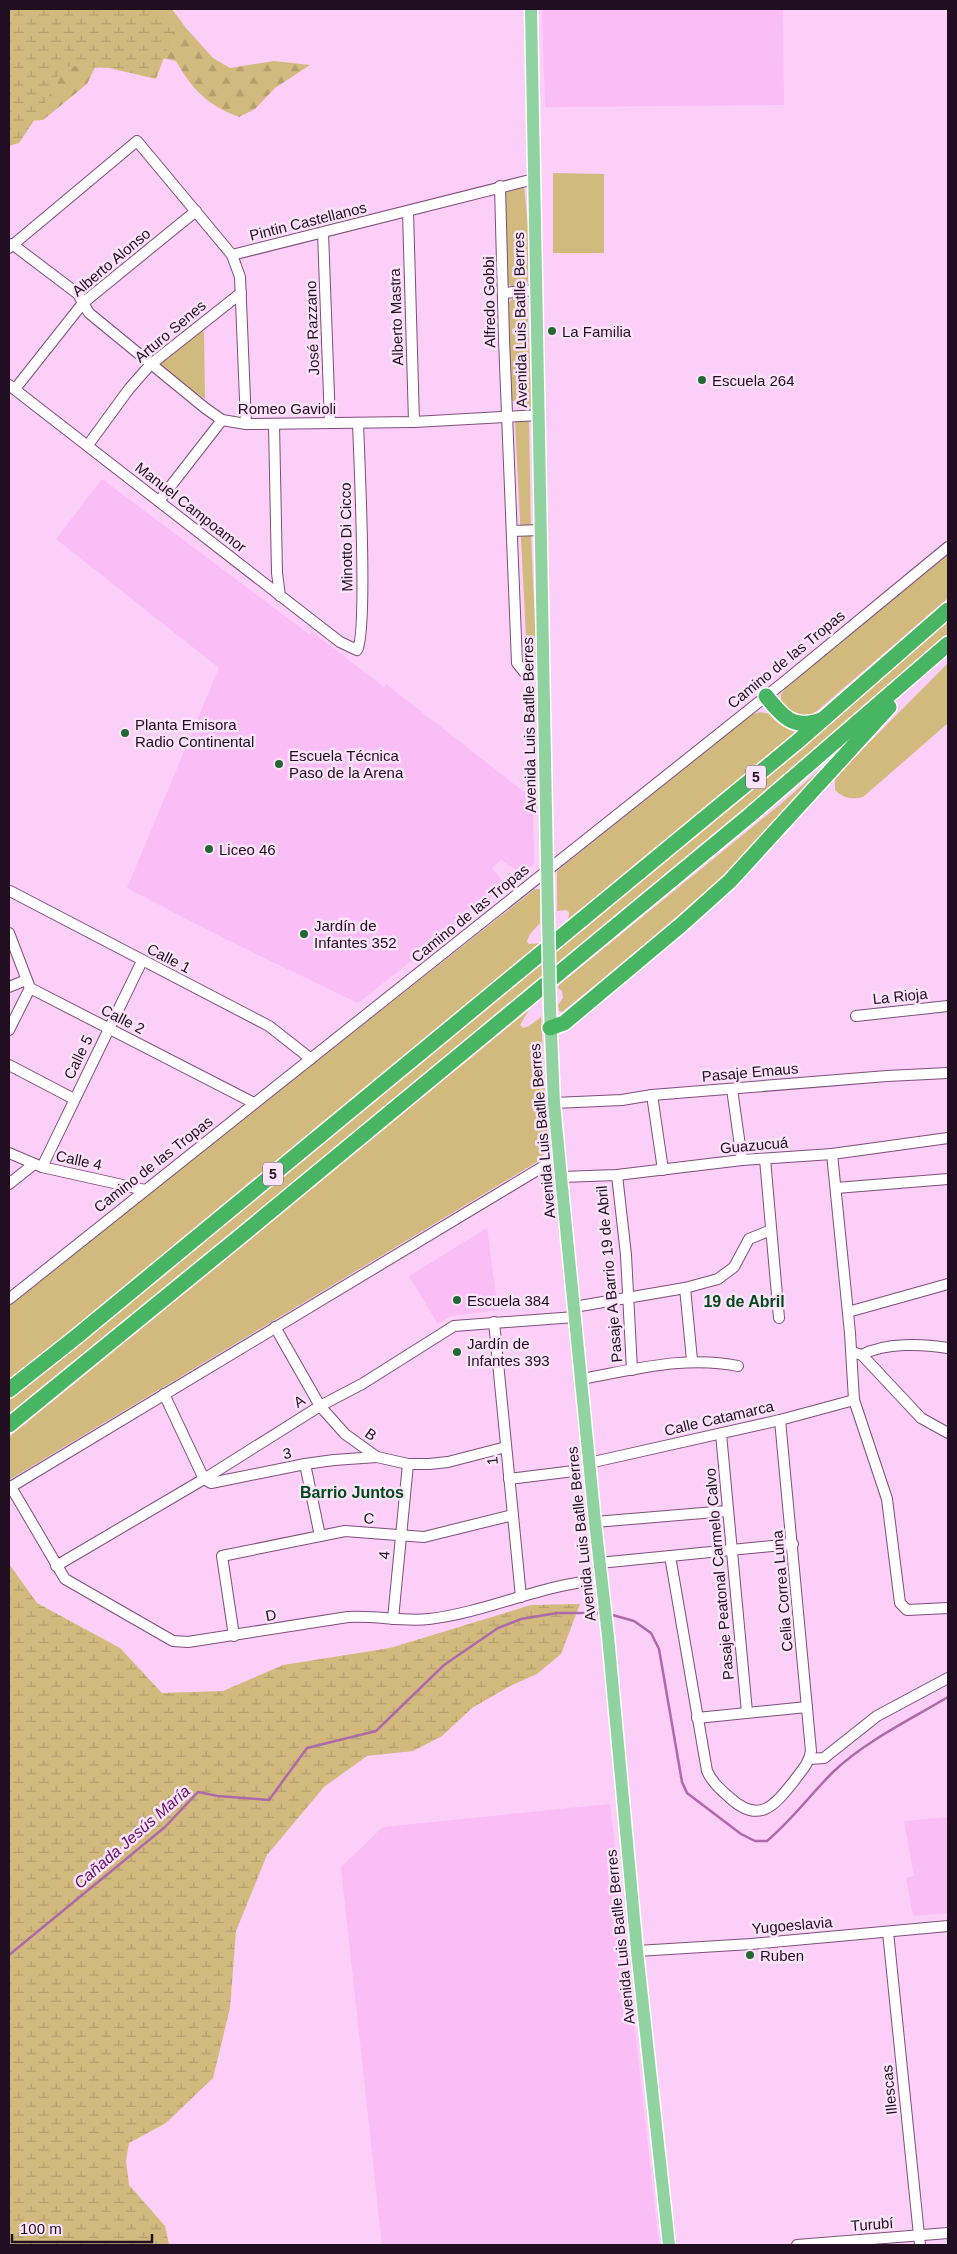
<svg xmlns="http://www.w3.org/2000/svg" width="957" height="2254" font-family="Arial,sans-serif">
<defs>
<pattern id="forest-firs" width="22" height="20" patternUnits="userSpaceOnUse" patternTransform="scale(1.25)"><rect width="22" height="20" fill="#d2ba7f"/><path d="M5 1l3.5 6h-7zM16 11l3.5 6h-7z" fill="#b49f6d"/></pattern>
<pattern id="wetland-marsh" width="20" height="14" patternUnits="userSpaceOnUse" patternTransform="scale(1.25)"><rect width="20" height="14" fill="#d2ba7f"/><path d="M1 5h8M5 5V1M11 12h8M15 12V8" fill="none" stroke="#b49f6d"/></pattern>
</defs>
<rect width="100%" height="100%" fill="#fbcff8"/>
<g fill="#fabdf6">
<polygon points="542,9 783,9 784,105 545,107"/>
<polygon points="102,479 309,634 312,632 384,687 386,684 533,799 534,864 523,875 501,860 492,868 506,886 358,1003 225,939 127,888 219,668 56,539"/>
<polygon points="487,1228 498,1310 451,1316 438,1324 409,1276"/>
<polygon points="610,1804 659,2245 382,2245 341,1867 383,1827"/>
<polygon points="948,1817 948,1913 913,1916 906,1878 914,1876 904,1821"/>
</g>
<g fill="#d2ba7f">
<polygon points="553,173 604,174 604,253 553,253"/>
<polygon points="524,186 529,235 528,284 514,287 507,284 505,193 508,190"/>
<polygon points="524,294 526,295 527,299 532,407 519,408 509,396 507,305 513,298"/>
<polygon points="202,331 204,332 205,399 160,368 159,365"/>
<polygon points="529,420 531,536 537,668 534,668 527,656 515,422"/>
<polygon points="948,555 948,598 811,716 802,720 781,705 781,694 790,683"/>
<polygon points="948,616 948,636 789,776 9,1416 9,1397 166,1269"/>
<path d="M948,663V723L863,797C852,800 843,798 835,790V780L839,773Z"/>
<polygon points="760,712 771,714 800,728 673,836 568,921 569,912 566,910 557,911 557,871 751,715"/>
<polygon points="843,749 727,875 687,911 562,1012 559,1011 558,1005 563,998 562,991 558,988 559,985 783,802"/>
<polygon points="535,889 541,889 540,923 530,934 527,941 529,944 540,943 536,946 364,1091 9,1381 9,1304"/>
<polygon points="529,1010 520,1025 523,1028 529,1026 541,1017 548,1145 546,1152 537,1162 9,1480 9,1437"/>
</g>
<path fill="url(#forest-firs)" d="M9,9H172L186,28L213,58L230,68L274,61L310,65L275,88L255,109L239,117C208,105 193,91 176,61L118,49L101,55L87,84L43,120L10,122Z"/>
<g fill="url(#wetland-marsh)">
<polygon points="9,9 157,9 175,28 156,79 109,68 62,66 48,99 19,143 9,146"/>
<polygon points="9,1564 37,1603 120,1648 162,1693 223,1691 283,1665 390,1648 531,1605 580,1604 561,1654 537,1674 510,1686 472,1708 442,1736 413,1751 367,1756 324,1787 267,1855 236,1931 230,2008 213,2078 166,2123 129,2143 126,2161 129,2185 165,2226 169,2245 9,2245"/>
</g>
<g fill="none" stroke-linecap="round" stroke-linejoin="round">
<g stroke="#ae69ab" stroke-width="2.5">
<path d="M609,1614L634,1621L651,1633L659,1649L682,1782L687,1793L741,1834L755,1841H767C792,1820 810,1795 833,1772C864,1742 911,1719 948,1697"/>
<polyline points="9,1955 165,1827 198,1792 218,1796 269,1800 307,1748 376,1731 444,1665 498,1628 521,1619 557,1613 601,1613"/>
</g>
<defs>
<g id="minor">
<polyline points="500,186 504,339 517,663 525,673 544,674"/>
<polyline points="408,212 414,422"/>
<polyline points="323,233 330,422"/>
<polyline points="12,244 78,294 89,313 205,408 222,420 246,424 414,422 539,415"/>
<polyline points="9,248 137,141 232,255 534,179"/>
<polyline points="232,255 240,277 246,424"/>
<polyline points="504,293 535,290"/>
<path d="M9,385L340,642L357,650C368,635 359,454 358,423"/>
<polyline points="15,389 83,303 196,211"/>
<polyline points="274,424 277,573 280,596"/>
<polyline points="88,445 129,389 150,365 241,293"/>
<polyline points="159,501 222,420"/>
<polyline points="512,531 541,530"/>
<polyline points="10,891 269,1026 311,1059"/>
<polyline points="9,933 30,988 254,1103"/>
<polyline points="9,987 26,980"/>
<polyline points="856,1016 948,1006"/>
<polyline points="9,1030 30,988"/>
<polyline points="9,1065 74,1099"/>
<polyline points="732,1089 742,1160"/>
<polyline points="652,1095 663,1170"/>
<polyline points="554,1103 622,1100 652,1095 887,1076 948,1073"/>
<polyline points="9,1153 42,1167 145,1190"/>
<polyline points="832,1154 850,1333 854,1400 887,1499 900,1603 907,1610 948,1608"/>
<polyline points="765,1159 779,1318"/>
<polyline points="42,1167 142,961"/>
<polyline points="617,1175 626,1255 632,1370"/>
<polyline points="561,1177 617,1175 742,1160 832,1154 948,1138"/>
<polyline points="9,1184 34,1164"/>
<polyline points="836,1188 948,1179"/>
<polyline points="685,1288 692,1360"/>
<polyline points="9,1299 784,682 948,547"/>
<polyline points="574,1307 685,1288 718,1279 734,1267 749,1239 771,1230"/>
<polyline points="848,1312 948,1284"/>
<polyline points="494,1322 521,1597"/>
<polyline points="275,1327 320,1406 345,1434 377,1457 408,1464 429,1464 448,1462 506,1447"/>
<polyline points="852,1352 862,1355 921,1418 948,1433"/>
<path d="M862,1355C885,1342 923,1344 948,1348"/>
<path d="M581,1379C633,1370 686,1355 738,1366"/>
<polyline points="164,1394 204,1479 211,1483 305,1464 334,1460 377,1457"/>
<polyline points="721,1434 747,1712"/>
<polyline points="589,1463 780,1420 854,1400"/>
<polyline points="305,1464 320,1536"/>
<polyline points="509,1479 590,1469"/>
<path d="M11,1487L65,1579L173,1641L188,1642L348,1617C375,1615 402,1622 429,1619C488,1612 542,1584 601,1580"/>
<polyline points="9,1488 559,1157"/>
<polyline points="595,1522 727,1511"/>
<path d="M670,1556L707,1771C712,1782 720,1789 729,1797C759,1825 774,1806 794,1781C801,1771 809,1764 811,1751L780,1420"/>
<polyline points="599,1563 793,1544"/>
<polyline points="56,1566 204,1479 320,1406 362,1384 454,1326 575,1317"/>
<polyline points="393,1619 408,1464"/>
<polyline points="234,1636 222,1556 345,1531 424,1537 513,1515"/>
<polyline points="697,1718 807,1707"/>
<polyline points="810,1759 824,1758 877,1716 948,1678"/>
<polyline points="888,1932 920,2245"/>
<polyline points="637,1951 751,1944 948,1926"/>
<polyline points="797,2245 948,2233"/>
</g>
<g id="major">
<polyline points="531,9 548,918"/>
<polyline points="550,1009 554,1103 561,1177 595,1522 608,1636 637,1951 669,2245"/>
</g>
<g id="highway">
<path d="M766,696C782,716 794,731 821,720"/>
<polyline points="550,1028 564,1023 681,925 730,881 889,707"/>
<polyline points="9,1390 76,1337 797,742 948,610"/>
<polyline points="9,1425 242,1235 749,816 948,644"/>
</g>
</defs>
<use href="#minor" stroke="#7e4e7c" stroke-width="12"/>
<use href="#major" stroke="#fff" stroke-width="15"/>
<use href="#highway" stroke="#fff" stroke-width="18"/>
<use href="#minor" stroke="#fff" stroke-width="10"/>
<use href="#major" stroke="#91d3a0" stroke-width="12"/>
<use href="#highway" stroke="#47b561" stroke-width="15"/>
<defs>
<polyline id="major-bridge" points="548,918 550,1009"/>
</defs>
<use href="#major-bridge" stroke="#fff" stroke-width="15" stroke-linecap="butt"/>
<use href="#major-bridge" stroke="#91d3a0" stroke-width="12"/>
</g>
<g fill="#236834" stroke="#fbe4f9" stroke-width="2">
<circle cx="552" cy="331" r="5"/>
<circle cx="702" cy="380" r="5"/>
<circle cx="125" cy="733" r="5"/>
<circle cx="279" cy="764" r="5"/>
<circle cx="209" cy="849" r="5"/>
<circle cx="304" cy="934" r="5"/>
<circle cx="457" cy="1300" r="5"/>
<circle cx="457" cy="1352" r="5"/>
<circle cx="750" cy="1955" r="5"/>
</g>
<g text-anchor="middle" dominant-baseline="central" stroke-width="5" stroke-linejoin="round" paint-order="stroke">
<g fill="#fbe4f9" stroke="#634e62" stroke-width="1">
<rect x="746" y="765.5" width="20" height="23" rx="4"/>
<rect x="263" y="1162.5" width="20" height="23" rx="4"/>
</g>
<g font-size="14" font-weight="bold" fill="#220e21">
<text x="756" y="777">5</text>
<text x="273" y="1174">5</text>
</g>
<g font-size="15" fill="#220e21" stroke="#fbe4f9">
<text transform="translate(308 221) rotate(-14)">Pintin Castellanos</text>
<text transform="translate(111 262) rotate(-40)">Alberto Alonso</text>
<text transform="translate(489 302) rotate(-91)">Alfredo Gobbi</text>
<text transform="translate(396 317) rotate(-92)">Alberto Mastra</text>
<text transform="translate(520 320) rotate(-91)">Avenida Luis Batlle Berres</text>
<text transform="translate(312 328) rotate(-92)">José Razzano</text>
<text transform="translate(170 331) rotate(-40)">Arturo Senes</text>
<text x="287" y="408">Romeo Gavioli</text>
<text transform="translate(191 507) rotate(38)">Manuel Campoamor</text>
<text transform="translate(346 537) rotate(-91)">Minotto Di Cicco</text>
<text transform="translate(786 659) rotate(-39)">Camino de las Tropas</text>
<text transform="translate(529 725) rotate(-91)">Avenida Luis Batlle Berres</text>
<text transform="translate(470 913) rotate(-39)">Camino de las Tropas</text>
<text transform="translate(169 958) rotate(27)">Calle 1</text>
<text transform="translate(900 996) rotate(-6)">La Rioja</text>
<text transform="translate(123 1019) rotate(27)">Calle 2</text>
<text transform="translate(78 1057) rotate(-64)">Calle 5</text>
<text transform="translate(750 1072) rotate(-5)">Pasaje Emaus</text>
<text transform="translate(542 1131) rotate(-95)">Avenida Luis Batlle Berres</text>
<text transform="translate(754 1145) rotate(-5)">Guazucuá</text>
<text transform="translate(79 1160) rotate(12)">Calle 4</text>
<text transform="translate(153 1164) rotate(-38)">Camino de las Tropas</text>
<text transform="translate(609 1274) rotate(-95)">Pasaje A Barrio 19 de Abril</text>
<text transform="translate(299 1401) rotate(-32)">A</text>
<text transform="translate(719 1418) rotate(-13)">Calle Catamarca</text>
<text transform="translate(371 1434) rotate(35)">B</text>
<text transform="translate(287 1453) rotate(-11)">3</text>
<text transform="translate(492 1461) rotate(-96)">1</text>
<text transform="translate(369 1518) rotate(6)">C</text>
<text transform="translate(581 1534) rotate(-96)">Avenida Luis Batlle Berres</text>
<text transform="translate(384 1555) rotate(-85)">4</text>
<text transform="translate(719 1574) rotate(-95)">Pasaje Peatonal Carmelo Calvo</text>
<text transform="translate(782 1591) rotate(-95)">Celia Correa Luna</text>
<text transform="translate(271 1615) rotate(-10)">D</text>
<text transform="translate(792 1925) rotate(-5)">Yugoeslavia</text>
<text transform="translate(620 1937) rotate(-96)">Avenida Luis Batlle Berres</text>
<text transform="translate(889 2090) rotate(-96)">Illescas</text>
<text transform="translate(872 2224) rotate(-4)">Turubí</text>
</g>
<g font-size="15" fill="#220e21" stroke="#fbe4f9" text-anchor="start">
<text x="562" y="331">La Familia</text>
<text x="712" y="380">Escuela 264</text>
<text x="135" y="724">Planta Emisora<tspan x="135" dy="17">Radio Continental</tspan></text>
<text x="289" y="755">Escuela Técnica<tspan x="289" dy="17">Paso de la Arena</tspan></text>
<text x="219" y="849">Liceo 46</text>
<text x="314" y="925">Jardín de<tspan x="314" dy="17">Infantes 352</tspan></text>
<text x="467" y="1300">Escuela 384</text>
<text x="467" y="1343">Jardín de<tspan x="467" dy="17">Infantes 393</tspan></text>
<text x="760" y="1955">Ruben</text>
</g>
<g font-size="16" font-weight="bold" fill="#02491b" stroke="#fbe4f9">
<text x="744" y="1301">19 de Abril</text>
<text x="352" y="1492">Barrio Juntos</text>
</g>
<g font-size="16" font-style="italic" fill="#671167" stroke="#fbe4f9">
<text transform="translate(132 1837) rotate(-41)">Cañada Jesús María</text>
</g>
</g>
<rect width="957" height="2254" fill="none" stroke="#220e21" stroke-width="20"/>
<path d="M12 2234v8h140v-8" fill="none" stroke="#220e21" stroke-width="2.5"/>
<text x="20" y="2234" font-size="15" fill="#220e21" stroke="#fbe4f9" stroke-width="4" paint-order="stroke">100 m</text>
</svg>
